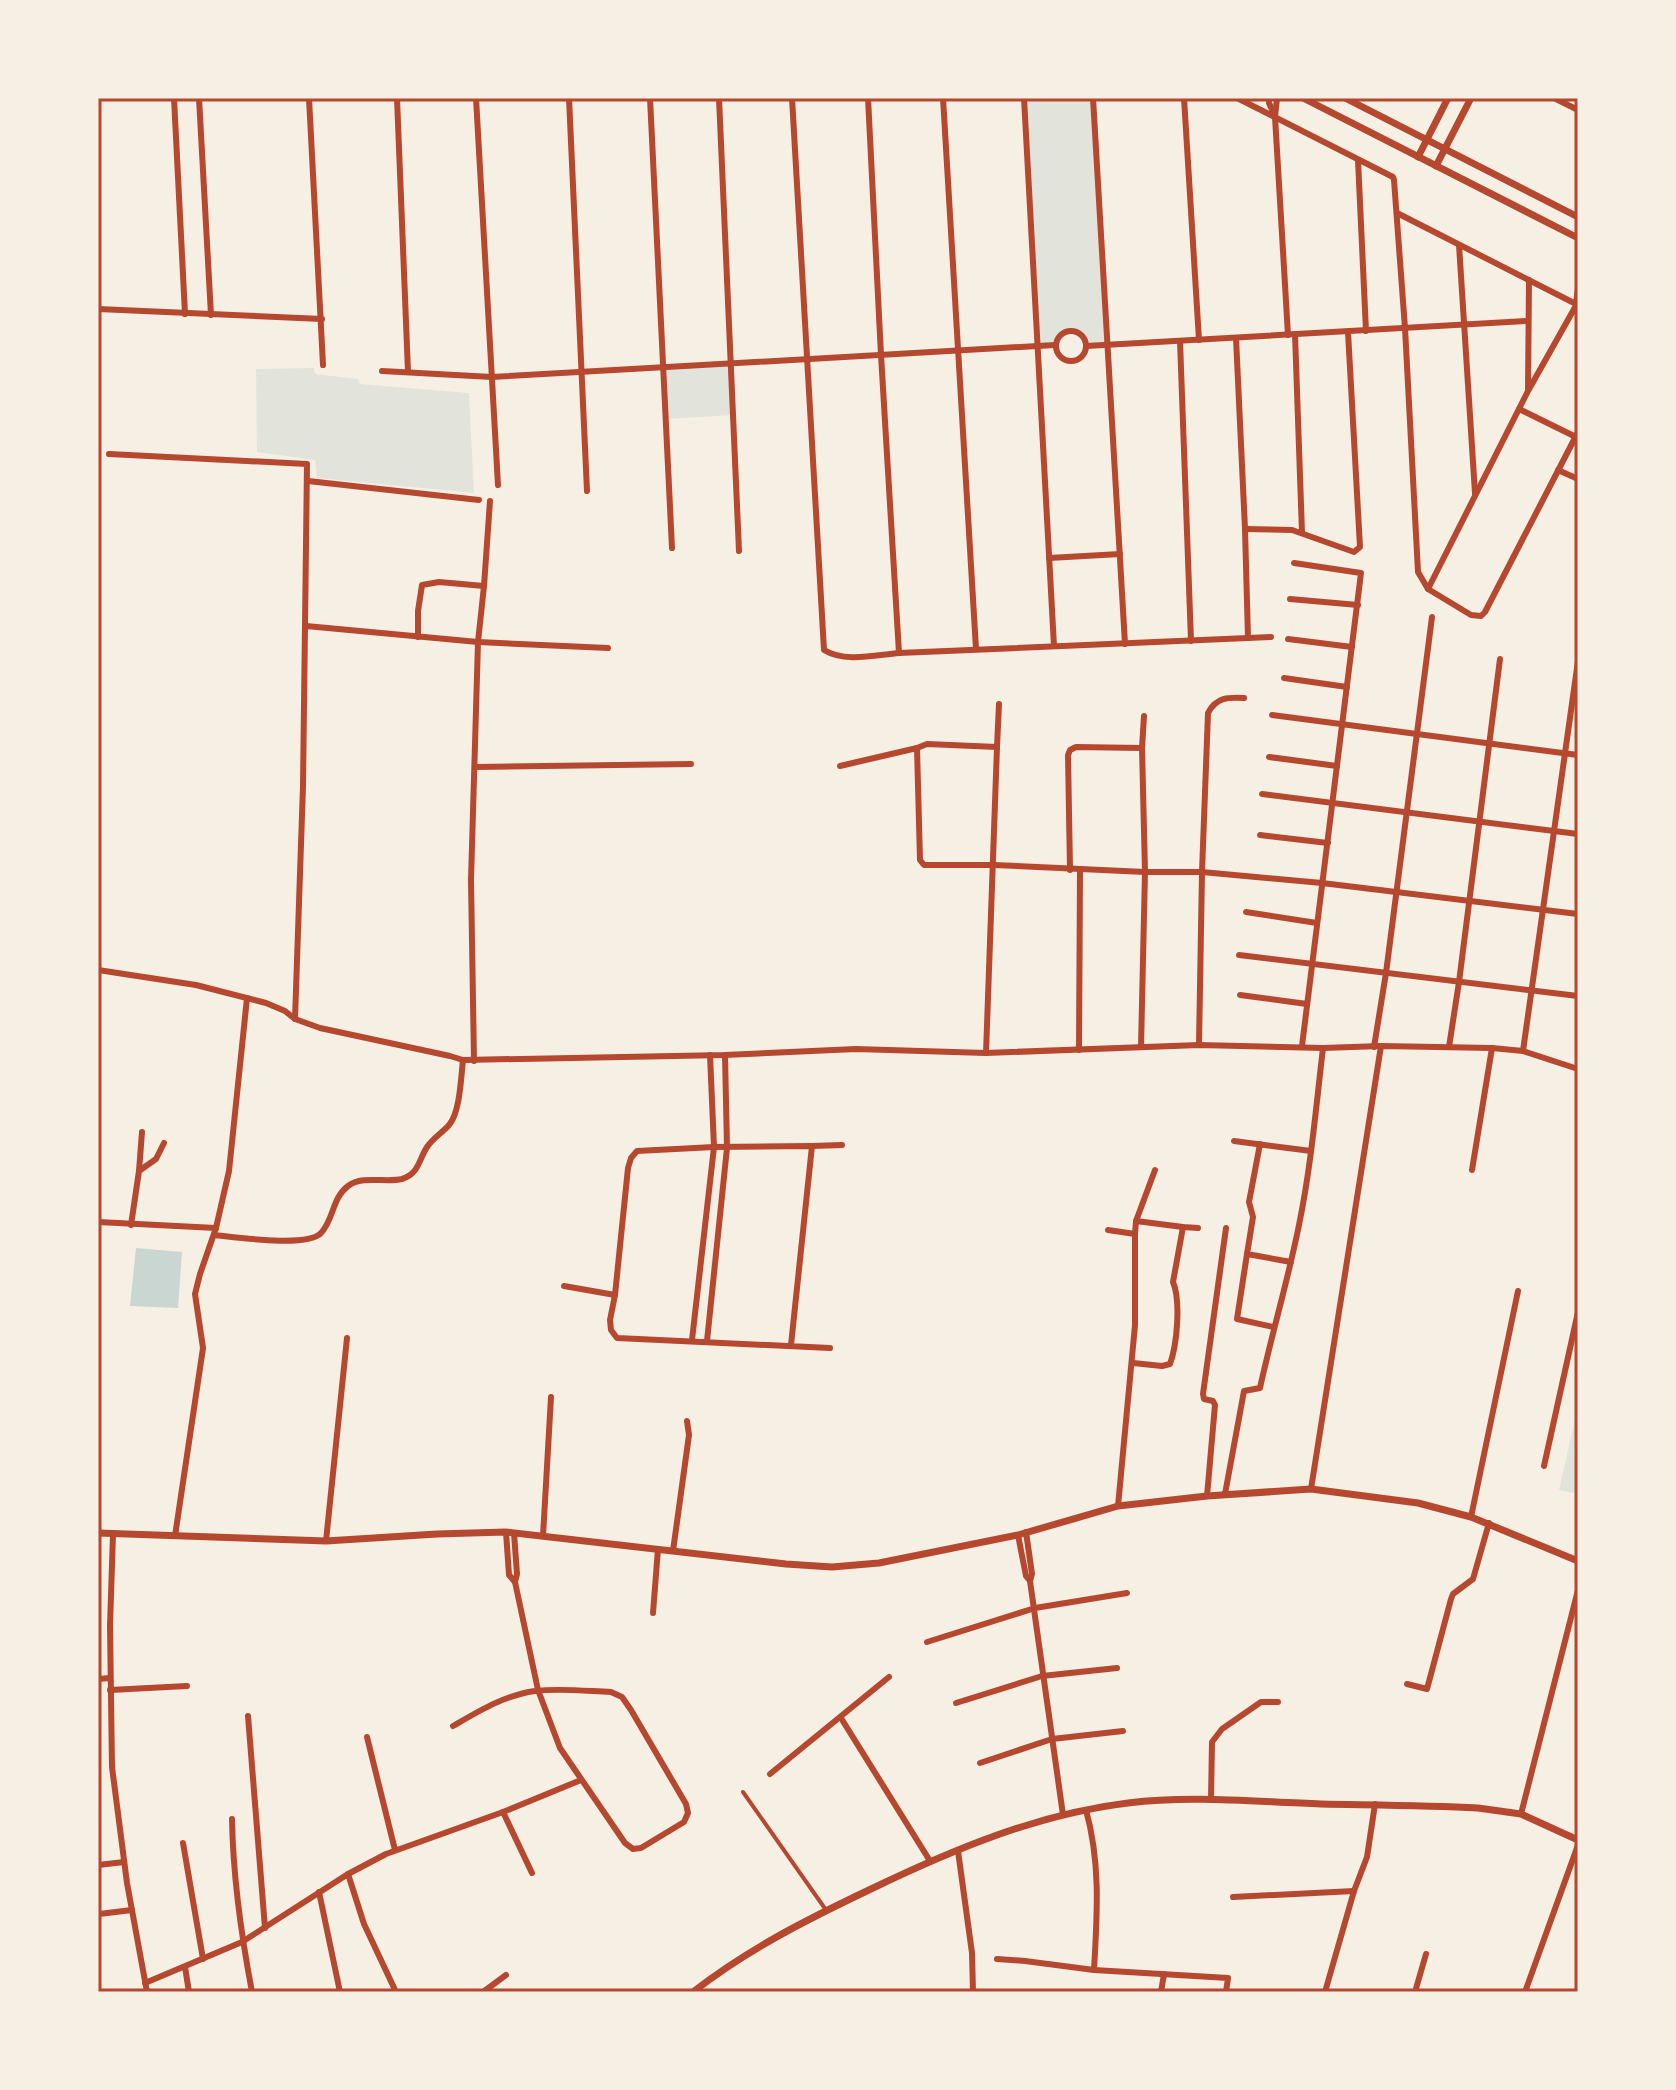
<svg xmlns="http://www.w3.org/2000/svg" width="1676" height="2090" font-family="Manrope,sans-serif">
<rect width="100%" height="100%" fill="#f6efe4"/>
<g fill="#e2e4dc">
<path d="M1024,98H1093L1107,345L1086,346L1081,335C1069,327 1058,332 1055,345L1038,346Z"/>
<polygon points="731,363 733,415 666,419 663,368"/>
<polygon points="314,368 315,374 358,379 360,384 469,393 474,493 317,478 315,460 257,452 256,369"/>
<polygon points="1578,1406 1578,1494 1559,1490"/>
</g>
<polygon fill="#c9d6d2" points="136,1248 182,1252 178,1308 130,1306"/>
<g fill="none" stroke-linecap="round" stroke-linejoin="round">
<polyline stroke="#b5482f" stroke-width="4" points="743,1792 826,1910"/>
<g stroke="#b5482f" stroke-width="6">
<polyline points="174,98 185,314"/>
<polyline points="199,98 211,315"/>
<polyline points="309,98 323,365"/>
<polyline points="397,98 408,372"/>
<polyline points="476,98 498,485"/>
<polyline points="569,98 587,491"/>
<polyline points="650,98 672,548"/>
<polyline points="719,98 739,551"/>
<path d="M792,98L824,650C845,663 875,655 899,653L1271,637"/>
<polyline points="868,98 881,355 899,653"/>
<polyline points="943,98 976,649"/>
<polyline points="1024,98 1054,646"/>
<polyline points="1093,98 1125,644"/>
<polyline points="1184,98 1199,340"/>
<polyline points="1237,98 1393,177 1394,180 1405,328 1418,572 1428,589 1471,615 1481,616 1485,612 1578,432"/>
<polyline points="1269,98 1269,103 1274,114"/>
<polyline points="1277,98 1275,117 1288,335"/>
<polyline points="1554,98 1578,110"/>
<polyline points="1358,160 1366,331"/>
<polyline points="1397,213 1576,304"/>
<polyline points="1459,245 1475,493"/>
<polyline points="1576,304 1578,287"/>
<polyline points="98,309 322,319"/>
<circle cx="1071" cy="346" r="15"/>
<polyline points="1295,334 1302,533"/>
<polyline points="1236,338 1245,529 1248,638"/>
<polyline points="1180,341 1191,641"/>
<polyline points="1086,346 1528,321"/>
<polyline points="382,371 492,377 1055,345"/>
<polyline points="1528,389 1529,280"/>
<polyline points="1519,409 1576,437"/>
<polyline points="109,454 307,464 303,786 295,1019"/>
<polyline points="1558,470 1578,479"/>
<polyline points="308,481 479,500"/>
<polyline points="1245,529 1292,530 1354,552 1360,547 1348,332"/>
<polyline points="1049,558 1120,554"/>
<polyline points="1294,563 1361,573 1302,1046"/>
<polyline points="484,586 490,501"/>
<polyline points="1428,589 1528,391 1578,302"/>
<polyline points="1290,599 1358,605"/>
<polyline points="306,626 478,642 608,648"/>
<polyline points="418,637 418,611 422,585 439,582 484,586 478,642 471,880 474,1061"/>
<polyline points="1288,639 1352,647"/>
<polyline points="1284,678 1347,687"/>
<polyline points="1272,715 1578,755"/>
<polyline points="997,747 999,704"/>
<polyline points="917,748 927,744 997,747 986,1053"/>
<polyline points="1269,757 1337,766"/>
<polyline points="840,766 917,748 920,860 924,865 994,865 1145,872 1202,872 1322,883 1578,914"/>
<polyline points="476,767 691,764"/>
<polyline points="1262,794 1578,834"/>
<polyline points="1260,835 1328,843"/>
<polyline points="1070,870 1068,755 1070,750 1076,747 1142,748"/>
<polyline points="1246,912 1317,923"/>
<polyline points="1239,955 1578,996"/>
<polyline points="98,970 196,985 266,1003 285,1011 295,1019 320,1028 450,1056 463,1060 725,1055 856,1049 986,1053 1199,1045 1323,1048 1381,1046 1492,1048 1523,1051 1578,1069"/>
<polyline points="1240,995 1307,1004"/>
<path d="M1199,1045L1202,872L1208,713C1216,697 1229,697 1244,698"/>
<polyline points="1141,1047 1145,872 1142,748 1144,716"/>
<polyline points="1374,1047 1386,973 1432,617"/>
<polyline points="1449,1047 1459,982 1500,659"/>
<polyline points="1079,1050 1080,870"/>
<polyline points="1523,1051 1578,661"/>
<polyline points="1234,1141 1311,1151"/>
<polyline points="1260,1144 1249,1202 1253,1217 1247,1254 1291,1262"/>
<polyline points="812,1146 842,1145"/>
<polyline points="1472,1170 1492,1048"/>
<polyline points="139,1171 142,1132"/>
<polyline points="1136,1221 1183,1227 1198,1228"/>
<polyline points="98,1222 216,1228"/>
<polyline points="131,1225 139,1171 156,1159 164,1143"/>
<polyline points="1108,1230 1135,1234"/>
<path d="M214,1235C235,1237 308,1248 321,1233C334,1219 332,1198 348,1186C363,1175 385,1183 402,1179C419,1174 419,1159 427,1147C433,1138 442,1133 449,1125C460,1113 461,1077 463,1060"/>
<polyline points="1247,1254 1237,1319 1273,1327"/>
<polyline points="564,1286 615,1295"/>
<polyline points="692,1340 714,1147 710,1055"/>
<polyline points="707,1341 727,1148 725,1055"/>
<polyline points="791,1345 812,1146 714,1147 637,1151 631,1158 628,1168 615,1295 610,1320 611,1330 617,1338 830,1348"/>
<path d="M1133,1363L1162,1366L1170,1364C1177,1345 1181,1301 1173,1282L1183,1227"/>
<polyline points="1544,1466 1578,1312"/>
<polyline points="1311,1489 1381,1046"/>
<path d="M1225,1494L1244,1391L1260,1388C1272,1333 1288,1280 1299,1225C1311,1167 1316,1107 1323,1048"/>
<polyline points="1207,1496 1215,1405 1213,1401 1204,1399 1203,1394 1226,1228"/>
<polyline points="1118,1506 1135,1325 1135,1234 1136,1221 1155,1170"/>
<polyline points="1471,1517 1518,1291"/>
<polyline points="1026,1532 1032,1574 1030,1581 1063,1815"/>
<polyline points="514,1533 517,1574 515,1582"/>
<polyline points="113,1534 110,1626 112,1767 127,1883 147,1992"/>
<polyline points="1018,1535 1026,1576 1030,1581"/>
<polyline points="175,1536 203,1348 195,1294 200,1274 216,1228 229,1171 247,998"/>
<polyline points="543,1536 551,1397"/>
<polyline points="326,1541 347,1338"/>
<polyline points="673,1551 689,1435 687,1421"/>
<polyline points="653,1613 658,1549"/>
<polyline points="927,1642 1035,1608 1127,1593"/>
<polyline points="98,1679 110,1678"/>
<polyline points="1407,1684 1427,1689 1451,1599 1453,1594 1473,1579 1489,1523"/>
<polyline points="110,1690 187,1686"/>
<polyline points="956,1703 1042,1676 1117,1668"/>
<polyline points="248,1716 265,1928"/>
<polyline points="841,1718 930,1861"/>
<path d="M453,1726C479,1711 505,1695 535,1691C559,1688 586,1691 611,1692L622,1697L631,1710L686,1804L688,1813L684,1822L641,1848L633,1849L625,1843L560,1748L538,1690L515,1582L509,1575L506,1532"/>
<polyline points="367,1737 395,1850"/>
<polyline points="980,1763 1052,1739 1123,1731"/>
<polyline points="770,1774 889,1677"/>
<polyline points="1211,1799 1212,1742 1222,1729 1261,1702 1278,1702"/>
<polyline points="503,1812 532,1873"/>
<polyline points="1521,1814 1578,1590"/>
<path d="M232,1819C233,1878 241,1934 252,1992"/>
<polyline points="183,1843 203,1959"/>
<polyline points="958,1851 972,1953 973,1992"/>
<polyline points="98,1865 124,1862"/>
<polyline points="348,1874 364,1924 396,1992"/>
<polyline points="319,1892 340,1992"/>
<polyline points="1233,1897 1354,1891"/>
<polyline points="99,1914 132,1910"/>
<path d="M997,1959L1025,1961L1094,1970C1097,1916 1101,1864 1086,1810"/>
<polyline points="185,1967 189,1992"/>
<polyline points="1094,1970 1228,1978 1226,1992"/>
<polyline points="145,1983 242,1942 348,1874 386,1854 503,1812 581,1780"/>
<polyline points="483,1992 506,1975"/>
<polyline points="1161,1992 1164,1974"/>
<polyline points="1325,1992 1354,1891 1367,1857 1375,1804"/>
<polyline points="1415,1992 1426,1954"/>
<polyline points="1525,1992 1578,1845"/>
</g>
<g stroke="#b5482f" stroke-width="7">
<polyline points="1303,98 1578,238"/>
<polyline points="1345,98 1578,217"/>
<polyline points="1418,157 1448,98"/>
<polyline points="1436,166 1471,98"/>
<polyline points="98,1533 326,1541 437,1534 506,1532 786,1564 832,1567 879,1563 1018,1535 1118,1506 1207,1496 1311,1489 1418,1503 1471,1517 1578,1561"/>
<path d="M693,1992C748,1949 808,1919 871,1889C952,1850 1037,1814 1128,1803C1192,1795 1256,1802 1321,1804C1373,1805 1426,1805 1478,1808L1521,1814L1578,1840"/>
</g>
</g>
<rect width="1676" height="2090" fill="none" stroke="#f6efe4" stroke-width="200"/>
<rect x="100" y="100" width="1476" height="1890" fill="none" stroke="#b5482f" stroke-width="3"/>
</svg>
